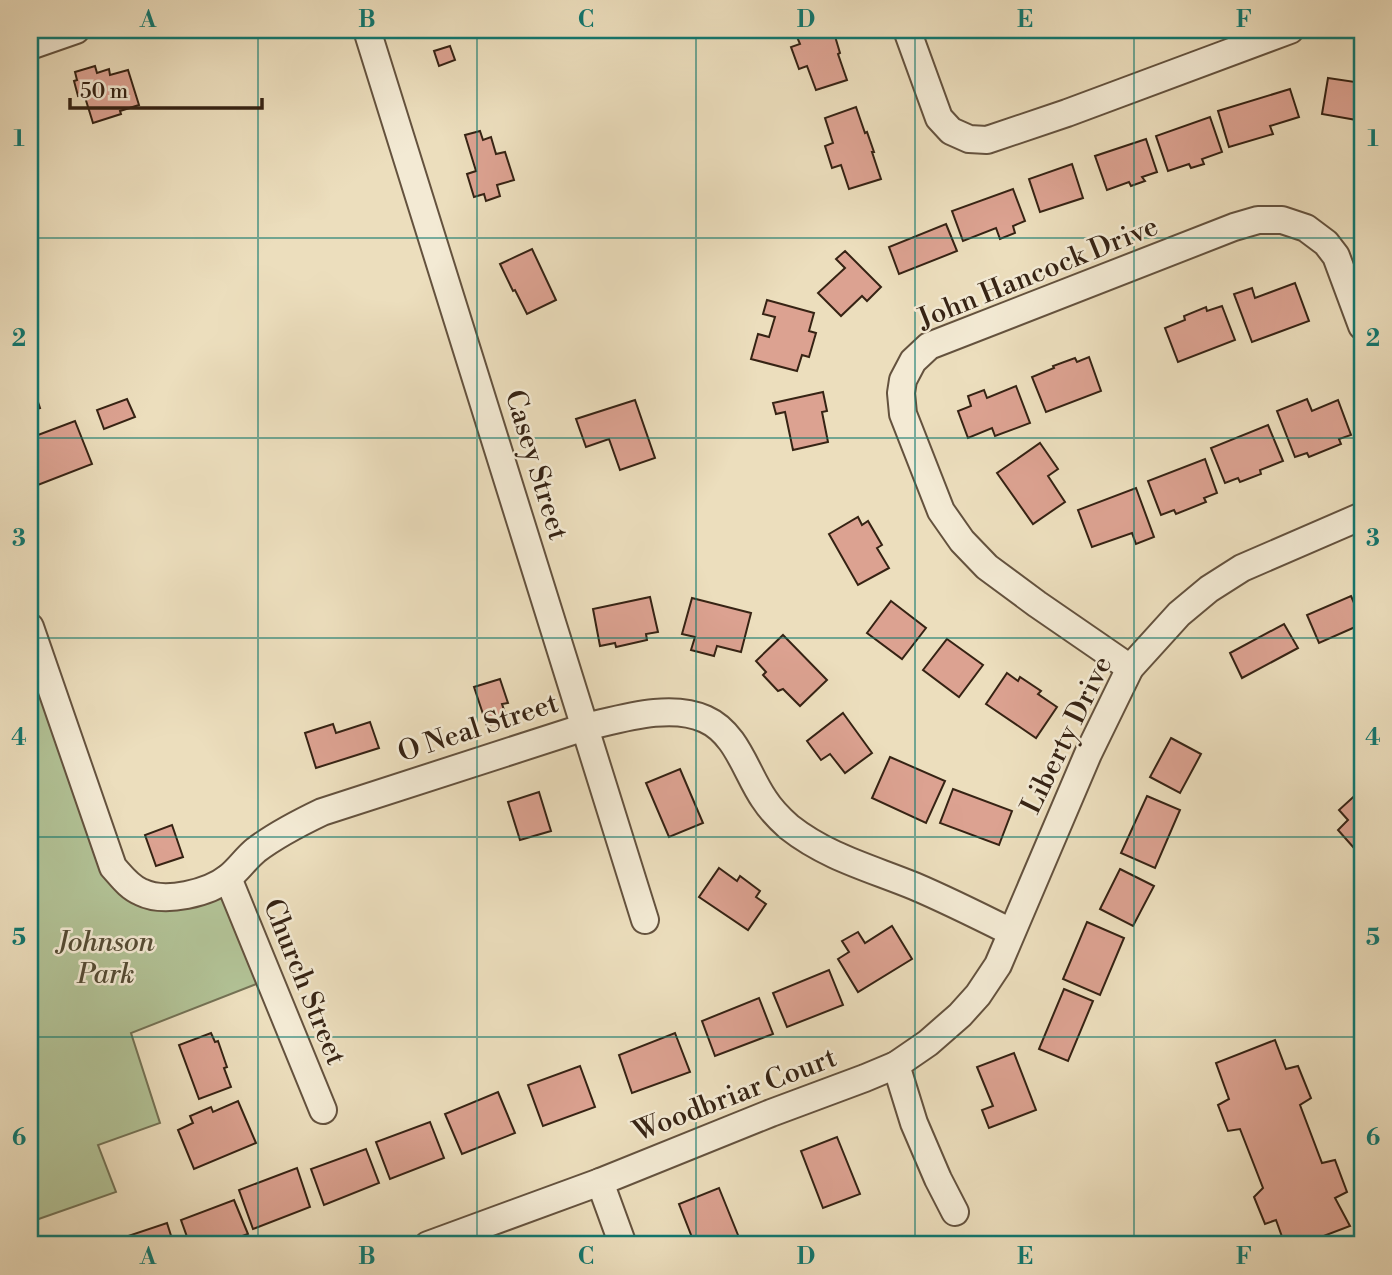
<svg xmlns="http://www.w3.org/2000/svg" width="1392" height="1275" font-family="'Libre Bodoni',serif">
<rect width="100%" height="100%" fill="#ecdebd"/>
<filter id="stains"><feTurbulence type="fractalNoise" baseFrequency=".00286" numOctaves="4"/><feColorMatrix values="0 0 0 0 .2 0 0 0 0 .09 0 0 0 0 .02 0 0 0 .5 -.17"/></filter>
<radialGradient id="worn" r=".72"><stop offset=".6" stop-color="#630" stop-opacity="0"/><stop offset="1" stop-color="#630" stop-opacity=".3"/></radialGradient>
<polygon fill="#b2c296" stroke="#747255" stroke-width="2" points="30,628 113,867 156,897 228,878 269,979 131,1033 160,1123 98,1145 116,1192 30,1222"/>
<g fill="#dca291" stroke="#362314" stroke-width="2">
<polygon points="794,30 830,30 831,34 834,33 840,53 838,54 847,80 816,90 807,66 799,69 791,47 800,44"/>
<polygon points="450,46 455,60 439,66 434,51"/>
<polygon points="95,66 97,73 109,69 110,75 128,70 139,105 120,111 121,114 93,123 84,94 78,96 74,81 77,80 75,72"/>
<polygon points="1328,78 1362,83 1362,121 1322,114"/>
<polygon points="1290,89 1299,117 1270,126 1273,134 1229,147 1218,111"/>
<polygon points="856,107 865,133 867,132 874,152 872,152 881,179 849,189 841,165 832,168 825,146 833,143 825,118"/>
<polygon points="1210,117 1222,152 1202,159 1204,164 1191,168 1189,164 1168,171 1156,136"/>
<polygon points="480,131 483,140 491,137 496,154 505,152 514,180 497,185 500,196 486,201 484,194 474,197 467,174 476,171 465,135"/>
<polygon points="1146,139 1157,172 1142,177 1145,181 1131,186 1129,182 1107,190 1095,156"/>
<polygon points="1072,164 1083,198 1040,212 1029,179"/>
<polygon points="1013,189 1025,221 1013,226 1015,233 1000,239 996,228 963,241 952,211"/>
<polygon points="946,224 957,251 899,274 889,247"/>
<polygon points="532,249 556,300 527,314 515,290 513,291 500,264"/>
<polygon points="845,251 881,287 867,301 862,296 841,316 818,293 845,268 836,259"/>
<polygon points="1295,283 1309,321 1252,342 1234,294 1252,288 1255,298"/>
<polygon points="767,300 814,313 809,331 816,333 809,357 802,355 797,371 751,359 758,334 769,337 775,317 763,314"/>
<polygon points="1222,306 1235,340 1178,362 1165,328 1185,320 1184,316 1206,307 1207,311"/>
<polygon points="1089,357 1101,391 1046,412 1032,377 1054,368 1053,366 1075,358 1077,362"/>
<polygon points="30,378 40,408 30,411"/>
<polygon points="1016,386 1030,423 995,436 992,428 968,438 958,411 971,406 968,396 984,390 987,398"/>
<polygon points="823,392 827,411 822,412 828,442 793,450 785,412 776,414 773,403"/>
<polygon points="127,399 135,417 104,429 97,410"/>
<polygon points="1307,399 1312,411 1338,400 1351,435 1339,439 1341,444 1309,457 1307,453 1295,457 1277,411"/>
<polygon points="635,400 655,458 620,470 609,439 586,447 576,419"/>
<polygon points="75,421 92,464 30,488 30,438"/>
<polygon points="1268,425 1283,461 1260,470 1261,474 1240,482 1238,478 1225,483 1211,448"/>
<polygon points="1040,443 1058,469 1048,476 1065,502 1033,524 997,473"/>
<polygon points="1205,459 1217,493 1204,498 1206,502 1176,514 1174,510 1161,515 1148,481"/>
<polygon points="1136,488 1154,537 1136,544 1132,533 1092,547 1078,510"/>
<polygon points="858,517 862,525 868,521 882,545 877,548 889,568 858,585 829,534"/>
<polygon points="1351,596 1362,621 1362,624 1319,643 1307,615"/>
<polygon points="650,597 658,632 646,634 647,640 616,647 615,643 600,646 593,609"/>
<polygon points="692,598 751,613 741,652 717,646 714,656 691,650 695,637 682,634"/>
<polygon points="891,601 926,628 902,659 867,633"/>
<polygon points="1284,624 1298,648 1242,678 1230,653"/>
<polygon points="783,635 827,680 800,706 783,689 778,691 763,675 766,672 756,661"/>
<polygon points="947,639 983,665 959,697 923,670"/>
<polygon points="1007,673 1018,681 1020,677 1041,691 1038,694 1057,707 1036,738 986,704"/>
<polygon points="500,679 508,703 502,704 507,719 487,726 474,687"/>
<polygon points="843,713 872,753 845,773 830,754 821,760 807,741"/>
<polygon points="370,722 379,748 316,768 305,733 333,724 336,733"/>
<polygon points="1171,738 1201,754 1180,793 1150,777"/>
<polygon points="890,757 945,781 926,823 872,798"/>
<polygon points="680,769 703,823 669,837 646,783"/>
<polygon points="953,789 1012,811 999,845 940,823"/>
<polygon points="1362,789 1362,857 1338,830 1348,820 1339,810"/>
<polygon points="539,792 551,831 520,840 508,802"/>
<polygon points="1147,796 1180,810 1155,868 1121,853"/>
<polygon points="172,825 183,857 156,866 145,835"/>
<polygon points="719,868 737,881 740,876 760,891 756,897 766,904 748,930 699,897"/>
<polygon points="1120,869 1154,886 1133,926 1100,909"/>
<polygon points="1087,922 1124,938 1100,995 1063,979"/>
<polygon points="892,926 912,959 858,992 838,959 849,952 842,941 858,932 865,943"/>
<polygon points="829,970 843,1005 787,1027 773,993"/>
<polygon points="1064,989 1093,1001 1068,1061 1039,1049"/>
<polygon points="759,998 773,1034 715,1056 702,1021"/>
<polygon points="211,1033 215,1042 218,1041 227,1067 224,1068 231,1087 199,1099 179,1045"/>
<polygon points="675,1033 690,1072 632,1093 619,1055"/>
<polygon points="1275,1040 1286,1069 1298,1066 1311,1098 1300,1105 1322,1163 1335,1160 1347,1192 1335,1198 1350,1226 1300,1245 1285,1245 1276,1220 1265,1224 1254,1197 1263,1188 1240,1129 1228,1131 1218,1105 1229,1099 1216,1063"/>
<polygon points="1014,1053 1036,1110 989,1128 982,1110 993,1106 977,1067"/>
<polygon points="580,1066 595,1107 543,1126 528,1085"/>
<polygon points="498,1092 515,1133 462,1154 445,1114"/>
<polygon points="238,1101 256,1143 194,1169 178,1130 193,1123 190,1116 211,1107 213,1112"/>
<polygon points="430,1122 444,1158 390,1179 376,1142"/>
<polygon points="837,1137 860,1194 823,1208 801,1151"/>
<polygon points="366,1149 379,1183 324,1205 311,1169"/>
<polygon points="297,1168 310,1207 253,1229 239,1190"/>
<polygon points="719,1188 742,1245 695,1245 679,1204"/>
<polygon points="234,1200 248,1234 217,1245 190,1245 181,1220"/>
<polygon points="167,1223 174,1245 115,1245 113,1241"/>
</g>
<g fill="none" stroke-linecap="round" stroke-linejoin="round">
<defs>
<g id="street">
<polyline points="367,30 645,920"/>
<polyline points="907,30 939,118 951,131 969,139 987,140 1067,113 1290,30"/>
<polyline points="30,46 76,30"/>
<path d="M30,627L113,867C122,877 129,887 141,892C165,904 209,893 229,877C239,869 246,858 256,850C277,834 299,823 322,812L585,727C621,719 670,703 705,719C737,733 746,773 764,799C771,810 780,819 789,827C827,857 870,868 914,886C947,900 979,916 1011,932"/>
<polyline points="1130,668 1037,604 987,567 962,541 941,511 903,414 901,393 903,380 913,361 929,346 1234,227 1258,220 1282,220 1306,228 1326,243 1336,256 1362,326"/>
<polyline points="228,878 323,1110"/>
<polyline points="896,1065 914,1123 938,1179 955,1212"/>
<polyline points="600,1182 623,1245"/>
<polyline points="428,1245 600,1182 771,1113 865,1078 896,1065 928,1043 960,1015 978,995 998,965 1088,754 1130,668 1179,614 1209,589 1242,568 1362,516"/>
</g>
</defs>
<use href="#street" stroke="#64523e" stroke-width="30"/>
<use href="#street" stroke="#f3ead4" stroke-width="26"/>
</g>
<path fill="none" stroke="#0f766e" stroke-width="2" stroke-opacity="0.55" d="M258,30V1245M477,30V1245M696,30V1245M915,30V1245M1134,30V1245M30,238H1362M30,438H1362M30,638H1362M30,837H1362M30,1037H1362"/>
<g text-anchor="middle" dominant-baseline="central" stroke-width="5" stroke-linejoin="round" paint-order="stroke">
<g font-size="28" fill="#362314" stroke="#f3ead4">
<text transform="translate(1038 273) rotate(-22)">John Hancock Drive</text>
<text transform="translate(536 465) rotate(73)">Casey Street</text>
<text transform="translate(478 728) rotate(-18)">O Neal Street</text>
<text transform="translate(1067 735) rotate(-64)">Liberty Drive</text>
<text transform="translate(304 982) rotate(68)">Church Street</text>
<text transform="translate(735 1095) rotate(-21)">Woodbriar Court</text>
</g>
<g font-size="28" font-style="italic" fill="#554b34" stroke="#f3ead4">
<text x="106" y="942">Johnson<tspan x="106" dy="32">Park</tspan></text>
</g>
</g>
<rect width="1392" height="1275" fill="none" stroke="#ecdebd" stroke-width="77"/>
<path d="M70 98v10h192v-10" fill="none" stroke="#362314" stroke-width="3.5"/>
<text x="80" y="98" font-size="21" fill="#362314" stroke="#f3ead4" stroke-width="5" paint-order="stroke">50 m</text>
<rect x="38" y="38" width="1316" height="1198" fill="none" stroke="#0f766e" stroke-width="2.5"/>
<g font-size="23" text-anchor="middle" font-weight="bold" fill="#0f766e">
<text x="148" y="27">A</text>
<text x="367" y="27">B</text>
<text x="586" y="27">C</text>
<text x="806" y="27">D</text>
<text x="1025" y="27">E</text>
<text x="1244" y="27">F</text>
<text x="19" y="146">1</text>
<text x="1373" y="146">1</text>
<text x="19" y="346">2</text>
<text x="1373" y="346">2</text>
<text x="19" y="546">3</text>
<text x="1373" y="546">3</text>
<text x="19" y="745">4</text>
<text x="1373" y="745">4</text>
<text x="19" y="945">5</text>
<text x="1373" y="945">5</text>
<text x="19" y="1145">6</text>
<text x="1373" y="1145">6</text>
<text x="148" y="1264">A</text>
<text x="367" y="1264">B</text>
<text x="586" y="1264">C</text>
<text x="806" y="1264">D</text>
<text x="1025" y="1264">E</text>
<text x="1244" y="1264">F</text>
</g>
<rect width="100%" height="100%" filter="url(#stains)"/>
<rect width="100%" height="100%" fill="url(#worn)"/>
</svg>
